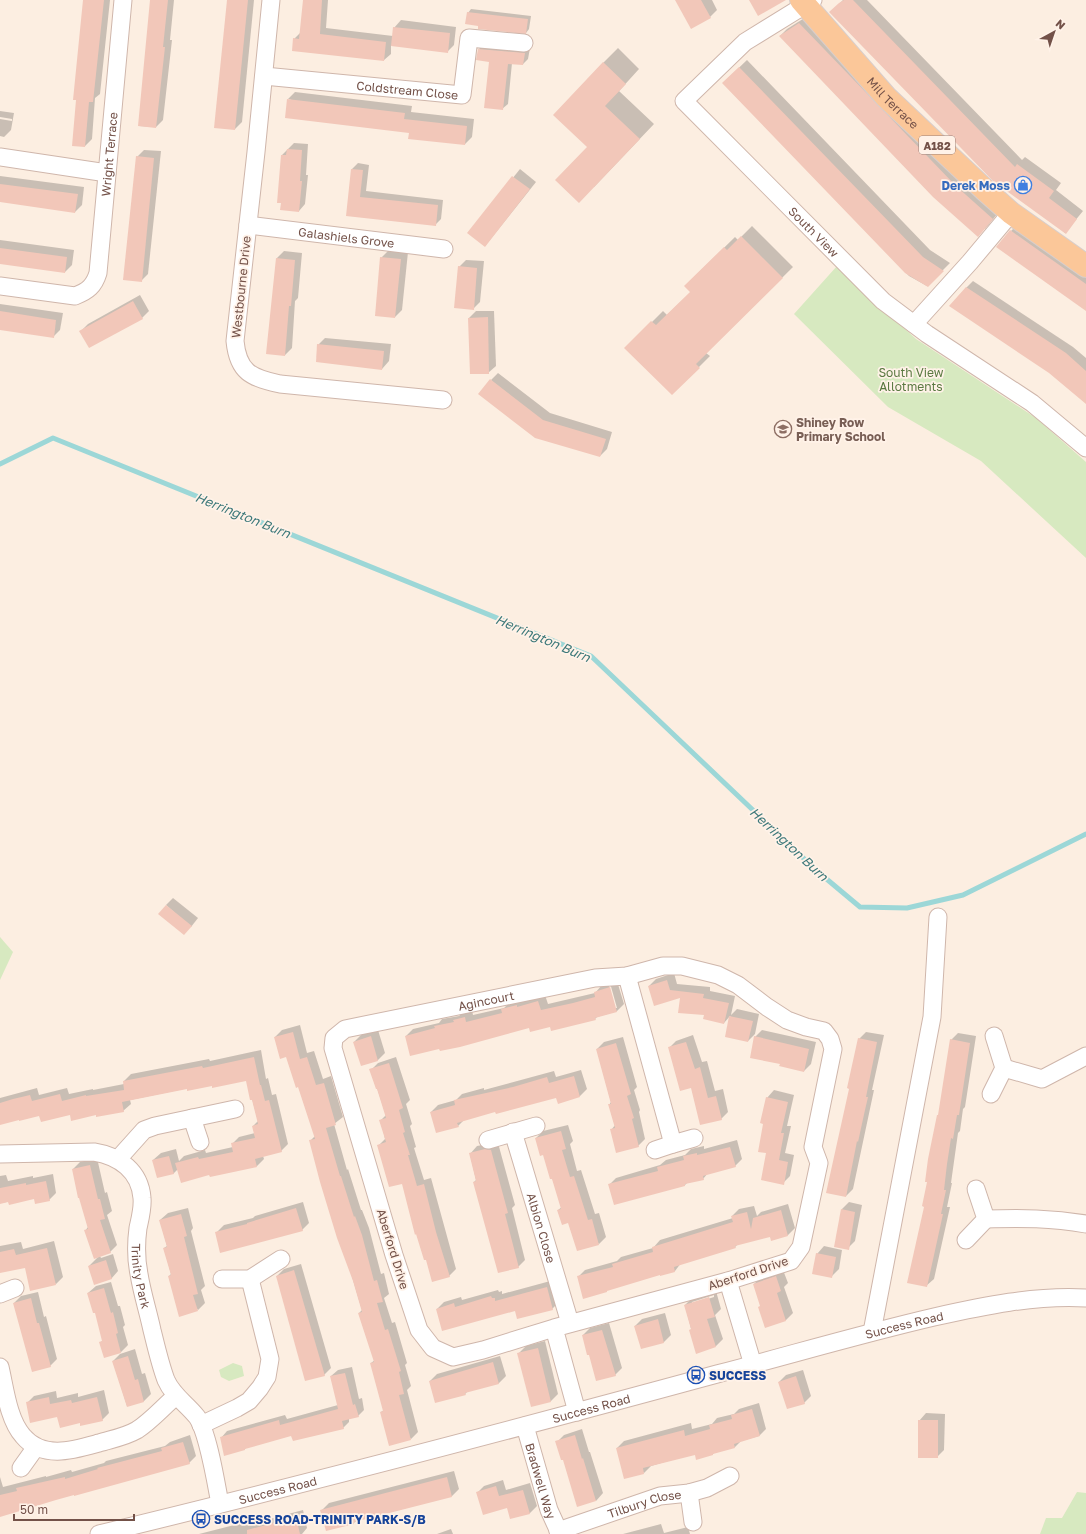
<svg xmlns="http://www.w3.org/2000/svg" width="1086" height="1534" font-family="'Golos Text',sans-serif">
<rect width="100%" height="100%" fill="#fceee1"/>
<g fill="#d7e9c0">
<polygon points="837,266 916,339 1036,418 1086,462 1086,558 981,461 888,407 794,314"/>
<polygon points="0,937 13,952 0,980"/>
<polygon points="233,1363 242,1366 244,1376 229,1381 221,1377 219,1370"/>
<polygon points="1077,1492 1086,1493 1086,1534 1040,1534 1046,1518 1062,1518"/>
</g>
<g fill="#0003" fill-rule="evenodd">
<polygon points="85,0 110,0 100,94 95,98 92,139 85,146"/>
<polygon points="151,0 174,0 170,40 172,40 163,120 156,127 139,126"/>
<polygon points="228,0 254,0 242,122 235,129"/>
<polygon points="304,0 328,0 326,28 393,36 394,28 401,20 456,27 454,45 447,52 391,45 391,54 384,60 294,39 301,32"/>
<polygon points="676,0 712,0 717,10 710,17"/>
<polygon points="843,0 867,0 1022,160 1025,157 1061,183 1056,190 1083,211 1065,233 831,12"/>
<polygon points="471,9 531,16 529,29 526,33 479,25 468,13"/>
<polygon points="806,17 999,212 985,229 780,36 787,29"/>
<polygon points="484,44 530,48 528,59 523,64 512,63 508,104 502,109 490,61 479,49"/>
<polygon points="618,48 639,69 619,91 654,124 594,187 588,147 603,63"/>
<polygon points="747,60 930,250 950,263 927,286 909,276 723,83"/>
<polygon points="295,92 412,106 411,112 474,119 472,137 465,144 410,132 288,99"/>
<polygon points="0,111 14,113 11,130 4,137 0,136 0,119 12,121 12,119 0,117"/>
<polygon points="294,143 308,144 306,175 308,175 305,204 299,211 282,155"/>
<polygon points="144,150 161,151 148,274 141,281 137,157"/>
<polygon points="358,163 369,165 366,191 443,200 441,219 435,225 347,215 352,169"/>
<polygon points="520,169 536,182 485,246 469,233"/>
<polygon points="0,176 84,187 82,205 75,212 0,201"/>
<polygon points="1018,224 1086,272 1086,310 1011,231"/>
<polygon points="752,226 793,267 706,353 710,356 672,394 626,348 663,311 667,315 691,292 685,286 735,237 738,240"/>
<polygon points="0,240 74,250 72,265 65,272 0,263"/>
<polygon points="284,251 302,253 298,298 295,301 292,348 285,355 277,258"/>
<polygon points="388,251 408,252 402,310 395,317 381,258"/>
<polygon points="466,260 484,261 480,302 473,309 459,267"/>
<polygon points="973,281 1073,347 1086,358 1086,403 966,288"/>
<polygon points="140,295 149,311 142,318 81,331 88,324"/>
<polygon points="0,304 63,313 60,330 53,337 0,329"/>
<polygon points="476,311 494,311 496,366 488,373 469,318"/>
<polygon points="325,338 391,344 389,361 382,369 318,345"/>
<polygon points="498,373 550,413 612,432 607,449 600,456 536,437 491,380"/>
<polygon points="173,898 198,918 191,927 166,905"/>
<polygon points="674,973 677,984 710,987 710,991 735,996 731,1015 737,1009 759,1014 755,1034 748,1041 730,1016 724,1023 705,1014 681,996 649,986 656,979"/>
<polygon points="617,981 624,1004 617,1011 597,1017 595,1019 550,1026 530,1027 440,1047 406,1036 413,1029 439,1023 442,1019 459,1016 462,1013 472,1010 473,1015 504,1008 509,1003 545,995 548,1004 595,993 602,985 608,983 615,1008 617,1008 610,983"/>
<polygon points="300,1025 307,1053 314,1051 323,1079 331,1076 343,1117 334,1124 347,1170 348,1169 361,1210 362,1210 369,1228 381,1274 384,1273 389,1294 384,1298 392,1323 395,1322 407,1363 405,1365 411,1386 407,1390 418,1432 411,1439 381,1412 384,1410 371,1363 375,1360 359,1313 362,1310 311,1140 315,1136 299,1086 287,1056 275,1037 282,1030"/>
<polygon points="378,1030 385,1053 378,1060 362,1065 354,1042 361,1035"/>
<polygon points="762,1030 816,1042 811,1064 804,1071 781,1063 755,1037"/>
<polygon points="866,1032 884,1035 872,1090 874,1090 853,1189 846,1196 850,1088 859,1039"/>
<polygon points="958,1033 976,1036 965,1107 963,1109 960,1131 958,1133 951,1183 952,1183 947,1207 950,1207 934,1279 926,1286 925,1206 928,1182 951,1040"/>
<polygon points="693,1035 702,1062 707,1061 715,1091 723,1089 728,1112 721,1119 691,1087 669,1048 676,1041"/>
<polygon points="623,1037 637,1087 634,1090 640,1110 639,1112 645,1139 638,1146 612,1129 615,1125 609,1105 611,1102 597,1049 604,1042"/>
<polygon points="261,1050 266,1079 268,1078 272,1095 276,1094 288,1144 281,1151 263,1156 264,1159 257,1166 210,1174 178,1169 173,1174 153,1160 161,1153 176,1149 179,1161 184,1156 205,1150 206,1153 233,1147 232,1144 239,1137 255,1133 253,1126 258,1121 247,1080 188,1088 130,1100 131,1104 123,1111 96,1114 40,1115 19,1119 0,1124 0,1098 37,1088 39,1095 67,1088 69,1094 93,1089 93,1090 124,1084 124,1081 131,1074 209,1059 210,1061"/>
<polygon points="396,1057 410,1100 406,1104 412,1124 410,1126 416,1147 414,1148 424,1180 431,1178 456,1269 449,1276 402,1182 378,1146 385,1139 381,1120 386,1115 371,1070 378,1063"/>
<polygon points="581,1070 587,1089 580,1096 559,1102 557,1097 496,1110 465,1119 458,1126 431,1112 438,1105 456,1100 462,1094 484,1088 484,1090 554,1071 556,1077"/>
<polygon points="774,1090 794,1095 787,1126 791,1126 785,1153 794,1155 790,1176 783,1183 767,1098"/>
<polygon points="568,1125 573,1141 570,1144 577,1171 581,1170 595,1214 599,1213 606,1237 599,1244 569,1221 558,1210 562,1207 544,1154 536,1138 543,1131"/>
<polygon points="737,1140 742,1159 735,1166 708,1173 703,1179 687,1183 685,1185 609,1185 616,1178 660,1165 666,1160 685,1155 691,1149 704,1146 704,1149"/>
<polygon points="493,1143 498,1143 515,1205 512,1208 525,1260 518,1267 474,1182 476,1180 470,1154 477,1146"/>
<polygon points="97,1158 105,1193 107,1192 112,1211 107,1215 117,1245 110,1252 100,1256 101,1258 113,1254 118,1271 111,1279 89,1266 99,1256 85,1231 88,1227 73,1169 80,1162"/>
<polygon points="53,1174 56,1193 49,1200 34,1198 0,1203 0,1176 6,1175 8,1181 33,1176 33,1178"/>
<polygon points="303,1202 309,1223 302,1230 216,1233 224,1225 253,1218 255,1216"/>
<polygon points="849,1202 862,1205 855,1241 848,1248 842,1209"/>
<polygon points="788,1204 795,1228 788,1235 772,1240 770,1236 738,1244 735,1247 681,1263 675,1271 660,1273 578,1277 585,1270 617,1261 621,1257 653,1248 660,1240 733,1218 732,1216 739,1209 754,1206 757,1216 761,1212"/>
<polygon points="188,1208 193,1228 191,1231 205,1286 201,1290 205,1303 198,1310 169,1276 171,1274 164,1248 167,1246 160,1220 168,1213"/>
<polygon points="54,1241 63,1277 56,1284 26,1267 0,1272 0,1246 21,1242 23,1249"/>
<polygon points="824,1246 842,1250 839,1269 832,1276 817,1254"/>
<polygon points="301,1264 331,1368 324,1375 277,1276 284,1269"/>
<polygon points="783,1270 788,1283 784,1287 793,1313 786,1320 765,1327 761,1305 754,1284 761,1277"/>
<polygon points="554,1280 559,1302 552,1309 437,1309 444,1302 461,1297 462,1300 498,1290 499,1292 502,1291 502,1294"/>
<polygon points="111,1282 118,1306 120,1306 125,1325 123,1327 128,1345 121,1352 100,1343 103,1340 96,1312 88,1293 96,1286"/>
<path d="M716,1291L721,1309L715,1315L723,1339L716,1346L697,1352L685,1305L692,1298ZM714,1295V1297L692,1304V1302Z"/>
<polygon points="38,1292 44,1317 46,1316 57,1359 50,1366 14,1303 21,1296"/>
<polygon points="665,1313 671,1335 664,1342 642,1348 635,1326 642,1319"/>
<polygon points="609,1323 622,1368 615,1375 590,1354 583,1335 590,1328"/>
<polygon points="545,1341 558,1394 551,1401 532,1406 519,1353 526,1346"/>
<polygon points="135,1349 142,1374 145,1373 151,1394 144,1401 127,1406 113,1361 120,1354"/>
<polygon points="500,1356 506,1376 499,1383 468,1391 465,1394 430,1381 437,1374"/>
<polygon points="352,1367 359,1399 362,1398 364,1410 358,1416 349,1418 349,1422 343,1428 292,1435 247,1447 245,1449 221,1438 227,1431 285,1415 287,1419 338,1405 331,1376 338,1370"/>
<polygon points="803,1370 811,1396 804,1403 779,1382 786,1375"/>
<polygon points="104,1390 109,1413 102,1420 80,1422 58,1416 27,1403 34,1396 56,1391 57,1398 78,1393 78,1397"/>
<polygon points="759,1403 766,1429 759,1436 741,1441 735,1447 715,1452 713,1454 695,1453 651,1466 644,1473 617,1448 624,1441 691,1423 692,1429 712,1424 717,1418 734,1414 739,1409"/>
<polygon points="926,1413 945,1414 944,1450 937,1457 919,1421"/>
<polygon points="582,1429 589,1452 590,1452 603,1493 596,1501 564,1459 557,1442 564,1435"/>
<polygon points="190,1435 196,1456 189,1463 19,1509 0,1516 0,1477 3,1487 46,1476 46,1477 71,1470 72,1472 104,1463 106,1461 165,1446 170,1442"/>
<polygon points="454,1471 459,1489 452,1496 356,1521 354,1523 322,1510 329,1503"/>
<polygon points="503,1480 506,1490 530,1483 537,1506 530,1513 511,1518 508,1506 477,1493 484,1486"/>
<polygon points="303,1510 307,1528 302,1534 199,1534 254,1520 255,1523"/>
<polygon points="661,1524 664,1533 688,1527 690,1534 623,1534"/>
<polygon points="451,1529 453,1534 437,1534"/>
</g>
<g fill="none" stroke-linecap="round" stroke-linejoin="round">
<polyline stroke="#9cd7d7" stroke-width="5" points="0,464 53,438 591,656 817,871 860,907 907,908 963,895 1086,834"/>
</g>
<g fill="#f2c7b9">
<polygon points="83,0 104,0 93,102 89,102 85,147 72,146 76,100 73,100"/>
<polygon points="150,0 168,0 163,47 165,47 156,128 138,126"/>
<polygon points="227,0 248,0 235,130 214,128"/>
<polygon points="303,0 322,0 320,34 386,42 384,61 292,51 293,38 299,39"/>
<polygon points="675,0 701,0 711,18 691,29"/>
<polygon points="749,0 786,0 758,16"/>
<polygon points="844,0 853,0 1015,167 1017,164 1054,191 1049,198 1077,219 1066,234 993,181 829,12 839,3"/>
<polygon points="467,12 528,19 526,34 478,29 478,26 465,24"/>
<polygon points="799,23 956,186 993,219 978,237 933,197 779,36"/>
<polygon points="393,27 450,33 448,53 391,46"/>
<polygon points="478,49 525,53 523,65 508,64 503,110 484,108 489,62 476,60"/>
<polygon points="603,62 626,84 605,106 640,139 579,203 555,180 587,147 553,115"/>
<polygon points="739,67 923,257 944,271 928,287 905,273 722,83"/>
<polygon points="287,99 405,113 404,119 467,126 465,145 408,139 409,133 285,118"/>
<polygon points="287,149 302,150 300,181 302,181 299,212 280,210 281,203 277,203 281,155 286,155"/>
<polygon points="136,156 154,158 142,282 123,280"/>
<polygon points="351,169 363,170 360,197 438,205 436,226 346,216"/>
<polygon points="512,176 530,189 485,247 467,233"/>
<polygon points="0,184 78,194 75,213 0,202"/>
<polygon points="1010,230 1086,284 1086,311 996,247"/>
<polygon points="741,236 783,278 696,364 700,368 672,395 624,348 651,321 656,325 690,292 684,286 724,247 727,250"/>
<polygon points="0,248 67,257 65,273 0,264"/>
<polygon points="380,257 401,259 395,318 375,316"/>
<polygon points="276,258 295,260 291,306 289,306 285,356 266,354"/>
<polygon points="458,266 477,268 474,310 454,308"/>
<polygon points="966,287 1066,353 1086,371 1086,404 1049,373 949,306"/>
<polygon points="133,301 143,319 89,348 79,331"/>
<polygon points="0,311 56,320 54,338 0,330"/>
<polygon points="488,317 489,374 470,374 468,318"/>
<polygon points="317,344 384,351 382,370 316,362"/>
<polygon points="490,379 543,420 606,439 600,457 535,438 478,394"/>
<polygon points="166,905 192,926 184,935 158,914"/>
<polygon points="667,980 670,990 704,994 703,998 729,1003 724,1024 703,1019 704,1015 678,1013 680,998 654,1006 648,986"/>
<polygon points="610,987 617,1012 595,1018 596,1020 551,1031 550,1027 530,1032 529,1028 460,1047 440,1051 439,1049 410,1056 405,1036 435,1028 434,1026 454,1022 453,1020 465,1017 466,1022 502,1013 501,1009 517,1005 517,1007 538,1001 541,1010 573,1003 595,997 594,992"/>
<polygon points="729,1016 753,1021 748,1042 725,1037"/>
<polygon points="293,1032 300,1059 307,1057 316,1085 324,1083 336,1125 326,1128 340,1176 341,1176 354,1217 355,1216 362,1235 374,1281 377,1280 383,1302 377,1303 385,1330 388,1329 401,1371 399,1372 404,1394 399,1395 411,1440 389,1446 380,1412 383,1411 370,1363 374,1362 358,1313 362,1312 353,1281 337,1238 320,1182 309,1140 315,1139 298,1087 296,1088 286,1057 280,1059 274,1037"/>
<polygon points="371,1036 378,1061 361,1066 353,1042"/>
<polygon points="754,1036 809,1049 804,1072 779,1066 780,1064 750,1058"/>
<polygon points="858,1038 877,1042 866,1097 868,1097 865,1110 858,1142 857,1141 846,1197 826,1193 849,1089 847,1088"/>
<polygon points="950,1039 970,1043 959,1115 957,1115 953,1139 951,1138 947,1164 944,1190 946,1190 941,1214 943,1214 927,1287 907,1283 924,1207 922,1206 927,1182 925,1182 928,1159 937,1115 938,1115"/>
<polygon points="686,1042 695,1069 700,1067 708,1098 716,1096 722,1120 700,1125 691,1088 680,1091 668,1047"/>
<polygon points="616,1043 631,1094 627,1096 634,1118 632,1119 639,1147 616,1153 610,1129 615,1128 608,1104 611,1104 596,1049"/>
<polygon points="254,1057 260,1085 261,1085 265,1101 269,1100 282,1152 255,1159 257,1167 210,1177 209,1175 181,1183 175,1163 198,1157 199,1159 233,1152 231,1143 255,1138 252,1126 258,1124 252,1100 250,1100 246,1081 212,1088 212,1086 187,1091 187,1089 122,1102 124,1112 96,1117 96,1115 71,1121 70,1115 41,1122 39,1116 19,1121 19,1120 0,1125 0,1103 13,1099 30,1095 32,1101 60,1094 62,1101 86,1095 86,1096 124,1090 123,1081 202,1066 203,1068"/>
<polygon points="389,1063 403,1108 399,1110 405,1132 403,1133 410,1155 408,1155 417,1186 424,1184 436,1232 450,1277 432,1282 426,1260 424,1260 416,1234 415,1235 402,1184 389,1187 377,1145 386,1142 379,1120 386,1118 377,1089 376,1089 369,1069"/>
<polygon points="574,1076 580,1097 558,1104 556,1098 496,1114 495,1112 457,1123 459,1127 436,1133 430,1112 455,1105 454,1100 513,1087 547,1077 549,1083"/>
<polygon points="766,1097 788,1102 781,1133 784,1133 779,1160 788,1162 784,1185 761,1180 766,1153 758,1152 763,1124 760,1123"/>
<polygon points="561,1131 566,1149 562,1150 570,1177 574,1176 588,1220 592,1219 599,1245 577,1251 568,1223 562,1225 557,1210 561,1209 552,1179 550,1179 543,1155 540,1156 535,1138"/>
<polygon points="730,1147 736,1167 703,1176 704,1180 685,1184 685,1186 614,1205 608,1184 658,1171 657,1167 684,1160 683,1156 697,1153 697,1155"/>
<polygon points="485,1149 491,1150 508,1213 505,1214 519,1268 498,1273 473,1182 476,1181 469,1153"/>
<polygon points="169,1156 174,1174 157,1178 152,1160"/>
<polygon points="90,1165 98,1199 100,1199 105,1219 100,1220 111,1253 94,1259 84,1230 88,1229 79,1198 78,1198 72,1169"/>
<polygon points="46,1181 50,1201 35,1204 34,1199 9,1205 8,1202 0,1204 0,1188 26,1183 26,1185"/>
<polygon points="296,1208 303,1231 220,1253 215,1232 247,1224 247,1223"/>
<polygon points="841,1209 855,1212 849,1250 834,1247"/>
<polygon points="781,1210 788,1236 771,1241 770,1237 735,1246 736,1248 674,1267 675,1272 660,1276 660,1275 607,1291 607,1292 583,1299 577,1276 613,1267 612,1264 653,1252 652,1247 733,1222 731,1216 747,1212 751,1229 753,1218"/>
<polygon points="181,1214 187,1236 184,1237 198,1294 193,1295 198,1311 179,1317 168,1276 171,1275 163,1248 167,1247 159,1220"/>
<polygon points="47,1248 56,1285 30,1291 25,1268 0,1273 0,1252 14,1249 16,1255"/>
<polygon points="816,1253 836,1257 832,1278 812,1274"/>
<polygon points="106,1260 112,1279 94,1285 88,1266"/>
<polygon points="294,1270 325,1376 305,1381 276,1276"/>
<polygon points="776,1276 781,1291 777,1293 786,1321 765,1328 758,1307 760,1306 753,1284"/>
<polygon points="547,1287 553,1310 517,1319 515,1311 442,1331 436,1309 454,1303 455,1307 491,1296 492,1298 495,1298 495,1301"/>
<polygon points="104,1288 111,1313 113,1312 118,1333 116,1334 121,1353 104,1358 99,1342 102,1341 95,1313 93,1313 87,1293"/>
<polygon points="709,1297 715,1317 707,1319 716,1347 696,1354 689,1330 691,1329 684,1305"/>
<polygon points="31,1298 37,1323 39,1323 51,1367 32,1372 13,1303"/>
<polygon points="658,1319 664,1343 641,1349 634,1326"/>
<polygon points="602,1330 616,1376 596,1381 589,1355 587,1355 582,1335"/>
<polygon points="538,1348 551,1402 531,1407 517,1353"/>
<polygon points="128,1356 135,1380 138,1379 144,1402 127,1407 112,1361"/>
<polygon points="493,1362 499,1384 465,1393 466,1395 435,1403 429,1381"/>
<polygon points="345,1373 353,1405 355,1404 359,1417 342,1421 344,1429 293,1441 291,1436 245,1449 245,1450 224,1456 220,1437 279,1420 280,1425 338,1409 330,1376"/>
<polygon points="796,1376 805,1404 787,1409 778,1382"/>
<polygon points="49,1397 50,1404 71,1400 72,1403 97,1397 103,1421 80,1426 80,1423 60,1428 57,1417 30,1423 26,1402"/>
<polygon points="752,1409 760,1436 734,1444 735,1448 713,1454 713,1455 696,1460 695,1455 643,1468 644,1474 624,1479 616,1448 684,1430 685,1436 710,1429 709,1425 732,1419 731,1415"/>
<rect x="918" y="1420" width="20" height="38"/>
<polygon points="575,1435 582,1459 583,1458 596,1501 577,1507 563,1460 561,1460 555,1441"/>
<polygon points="183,1442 190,1464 74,1496 74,1495 56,1500 0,1517 0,1495 17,1491 16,1488 65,1477 65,1479 98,1469 97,1468 162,1451 161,1448"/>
<polygon points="447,1477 452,1497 354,1522 354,1524 326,1531 320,1510"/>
<polygon points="496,1486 499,1496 523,1490 530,1514 510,1519 507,1508 483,1515 476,1492"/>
<polygon points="296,1517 300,1534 247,1534 247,1530"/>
</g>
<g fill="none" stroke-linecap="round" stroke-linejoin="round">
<defs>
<g id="minor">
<path d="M271,0L256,152L235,341C238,372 251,378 280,384L443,400"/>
<path id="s1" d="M813,0L745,42L684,101L883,301L927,334L1032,403L1086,448"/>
<path id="s2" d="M264,76L462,95L469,38L524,43"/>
<polyline points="0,157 107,173"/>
<path id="s3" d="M248,225L444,249"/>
<path id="s4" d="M0,286L75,296C88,291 94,286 98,273L123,0"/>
<polyline points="914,324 970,262 1011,213"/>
<polyline points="627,976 673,1144 694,1138"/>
<polyline points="1004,1068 1042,1079 1086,1056"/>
<polyline points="991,1094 1004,1068 994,1036"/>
<polyline points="192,1118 200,1142"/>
<path id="s5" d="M513,1132L570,1323"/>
<polyline points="488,1140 536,1126"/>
<polyline points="655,1150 673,1144"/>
<path id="s6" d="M0,1154L94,1152C119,1156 140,1171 142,1198C143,1208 140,1219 138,1228C136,1243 136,1259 139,1274C142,1293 148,1311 152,1330C156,1346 160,1364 166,1380C173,1396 186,1403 197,1417C208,1432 216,1483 220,1504"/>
<polyline points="118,1159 144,1130 155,1126 235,1109"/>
<path d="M986,1219C1022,1218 1051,1218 1086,1224"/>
<polyline points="966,1240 986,1219 976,1189"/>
<polyline points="222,1279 250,1279 281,1259"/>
<polyline points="728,1281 753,1365"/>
<polyline points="0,1294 15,1288"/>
<path id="s7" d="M554,1328L483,1350L453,1357L433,1348L419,1330L394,1255L333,1048L334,1038L345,1029L595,978L627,976L663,966H682L718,975L738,985L767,1007L787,1020L806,1027L824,1031L830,1039L833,1049L813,1147L819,1163L801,1247L791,1261L728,1281L554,1328L577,1412"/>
<polyline points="872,1332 932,1017 938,917"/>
<path d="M0,1367C5,1388 8,1419 23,1436C43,1460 74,1450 99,1443C112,1439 125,1437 137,1430C151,1421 163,1407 176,1396"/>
<polyline points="201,1425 237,1408 249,1401 260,1388 267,1377 270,1359 250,1279"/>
<path id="s8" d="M525,1426L549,1510L560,1534"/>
<polyline points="21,1468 36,1447"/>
<polyline points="689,1493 693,1522"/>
<path id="s9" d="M558,1531L660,1496L689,1493L707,1488L730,1476"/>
<path id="s10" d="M99,1534C306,1484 511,1430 717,1374C790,1355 861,1334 934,1317C983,1306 1035,1295 1086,1298"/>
</g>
<g id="primary">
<path id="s11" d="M801,0L886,97L985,190L1011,213L1086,266"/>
</g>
</defs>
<use href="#minor" stroke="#cfb6ab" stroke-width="19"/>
<use href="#primary" stroke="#d8cecc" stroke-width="24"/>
<use href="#minor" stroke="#fff" stroke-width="17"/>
<use href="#primary" stroke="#fbc799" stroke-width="22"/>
</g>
<defs>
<symbol id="shop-ring" viewBox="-11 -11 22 22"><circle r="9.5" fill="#fff2e8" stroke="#3f7fe0" stroke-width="1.5"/><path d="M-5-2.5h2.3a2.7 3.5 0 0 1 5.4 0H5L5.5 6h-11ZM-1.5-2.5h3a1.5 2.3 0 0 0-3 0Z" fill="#3f7fe0"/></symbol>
<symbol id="school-ring" viewBox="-11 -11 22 22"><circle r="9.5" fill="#fff2e8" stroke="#8d6e63" stroke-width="1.5"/><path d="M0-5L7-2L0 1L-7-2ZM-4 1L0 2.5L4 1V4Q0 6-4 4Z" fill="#8d6e63"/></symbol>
<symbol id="bus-ring" viewBox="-11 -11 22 22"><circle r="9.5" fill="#fff2e8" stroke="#1a4fb4" stroke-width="1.5"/><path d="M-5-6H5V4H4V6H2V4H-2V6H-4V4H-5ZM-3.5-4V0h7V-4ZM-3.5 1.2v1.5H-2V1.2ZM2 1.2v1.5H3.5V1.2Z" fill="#1a4fb4"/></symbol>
</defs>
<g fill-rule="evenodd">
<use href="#shop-ring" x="1013" y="175" width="20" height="20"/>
<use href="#school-ring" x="773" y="419" width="20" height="20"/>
<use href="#bus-ring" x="686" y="1365" width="20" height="20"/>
<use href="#bus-ring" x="191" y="1509" width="20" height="20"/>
</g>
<g text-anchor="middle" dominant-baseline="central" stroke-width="3.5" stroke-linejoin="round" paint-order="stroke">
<rect fill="#fff2e8" stroke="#9d8178" stroke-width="1" x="919" y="136" width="36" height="18" rx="3"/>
<g font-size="11" font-weight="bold" fill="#735148">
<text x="937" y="145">A182</text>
</g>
<g font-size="12" fill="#735148" stroke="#fff2e8">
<text stroke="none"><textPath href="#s2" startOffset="144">Coldstream Close</textPath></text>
<text stroke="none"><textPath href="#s11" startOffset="138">Mill Terrace</textPath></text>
<text stroke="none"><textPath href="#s4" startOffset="229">Wright Terrace</textPath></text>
<text stroke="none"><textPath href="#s1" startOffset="349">South View</textPath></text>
<text stroke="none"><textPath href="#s3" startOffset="99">Galashiels Grove</textPath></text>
<text transform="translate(241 287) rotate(-84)">Westbourne Drive</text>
<text stroke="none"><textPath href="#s7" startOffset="613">Agincourt</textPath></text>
<text stroke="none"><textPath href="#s5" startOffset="100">Albion Close</textPath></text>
<text transform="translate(393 1249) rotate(73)">Aberford Drive</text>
<text transform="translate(748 1273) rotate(-18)">Aberford Drive</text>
<text stroke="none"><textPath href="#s6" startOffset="245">Trinity Park</textPath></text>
<text stroke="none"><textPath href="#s10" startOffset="832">Success Road</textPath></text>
<text stroke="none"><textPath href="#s10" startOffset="508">Success Road</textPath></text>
<text stroke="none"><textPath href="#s8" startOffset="57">Bradwell Way</textPath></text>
<text stroke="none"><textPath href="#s10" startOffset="184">Success Road</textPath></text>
<text stroke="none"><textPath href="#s9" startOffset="91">Tilbury Close</textPath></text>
</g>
<g font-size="12" font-weight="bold" fill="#366cbe" stroke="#fff2e8" text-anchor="end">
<text x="1010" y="185">Derek Moss</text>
</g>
<g font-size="12" fill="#5a7941" stroke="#fff2e8">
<text x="911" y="372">South View<tspan x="911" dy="14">Allotments</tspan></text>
</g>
<g font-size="12" font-weight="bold" fill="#785e54" stroke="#fff2e8" text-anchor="start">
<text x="796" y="422">Shiney Row<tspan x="796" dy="14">Primary School</tspan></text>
</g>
<g font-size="12" font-weight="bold" fill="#164399" stroke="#fff2e8" text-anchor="start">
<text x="709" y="1375">SUCCESS</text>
<text x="214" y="1519">SUCCESS ROAD-TRINITY PARK-S/B</text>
</g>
<g font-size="13" font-style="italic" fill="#3c7879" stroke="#fff2e8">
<text transform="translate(243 515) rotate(22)">Herrington Burn</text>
<text transform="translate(543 638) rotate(23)">Herrington Burn</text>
<text transform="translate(789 844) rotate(43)">Herrington Burn</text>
</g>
</g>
<g transform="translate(1054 32) rotate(40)" stroke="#fff2e8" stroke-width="3" paint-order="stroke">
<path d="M0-3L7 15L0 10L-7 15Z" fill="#735148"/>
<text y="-6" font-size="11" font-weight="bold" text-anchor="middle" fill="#735148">N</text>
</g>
<path d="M14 1514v6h120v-6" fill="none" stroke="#735148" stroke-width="2"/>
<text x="20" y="1514" font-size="12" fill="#735148" stroke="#fff2e8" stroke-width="3" paint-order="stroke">50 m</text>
</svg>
